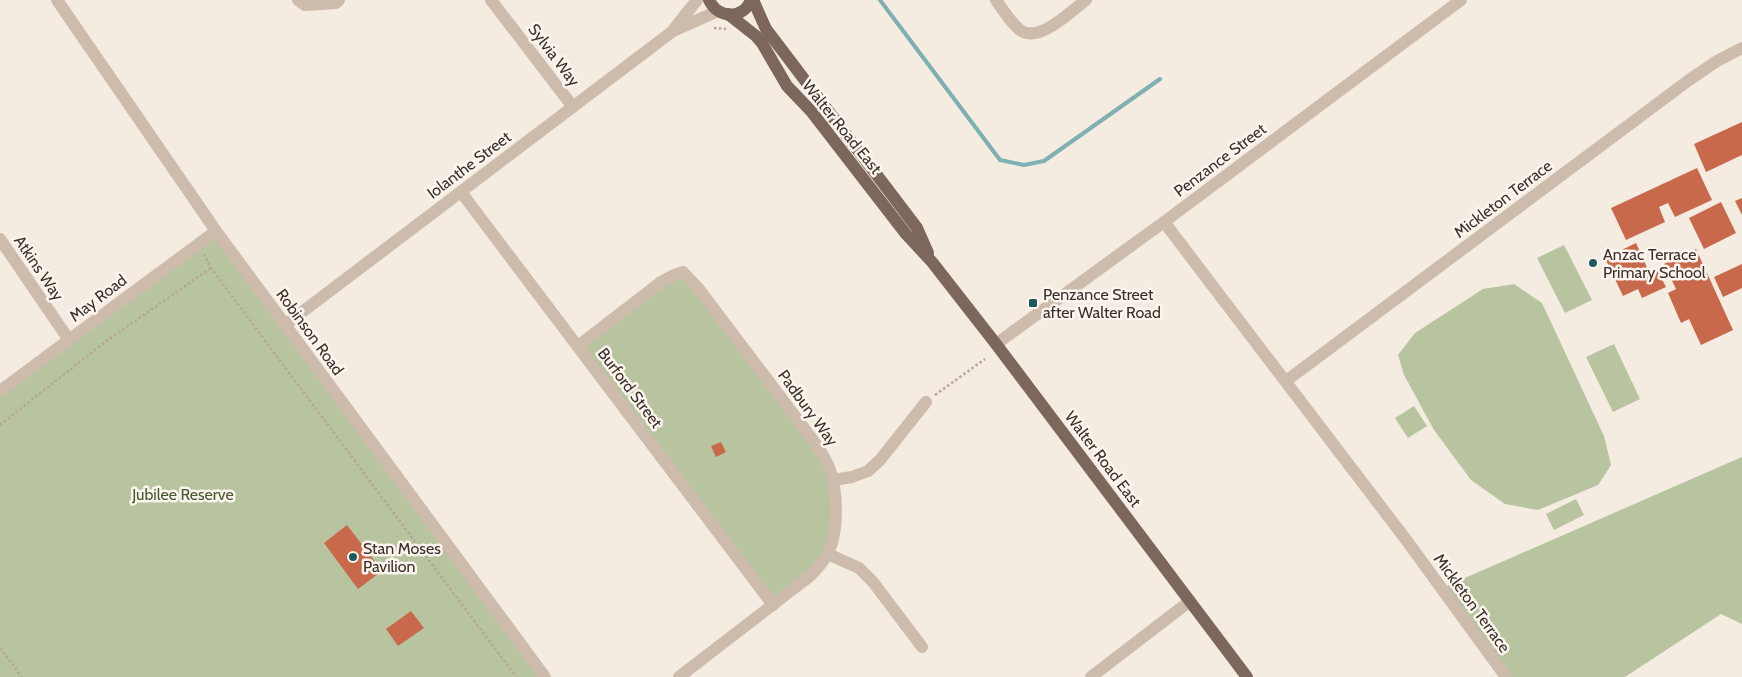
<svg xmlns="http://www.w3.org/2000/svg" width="1742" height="677" font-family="Cabin,sans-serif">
<rect width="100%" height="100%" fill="#f4ebe1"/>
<g fill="#b8c4a0">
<polygon points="216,231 545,677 0,677 0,391"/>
<polygon points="1564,245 1592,300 1565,313 1537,258"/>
<polygon points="683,272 816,444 833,480 828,554 773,605 578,346"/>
<polygon points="1514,284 1542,303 1604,436 1611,465 1598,485 1538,510 1505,504 1471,480 1434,430 1404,375 1398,355 1415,333 1483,289"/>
<polygon points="1614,344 1640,399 1613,412 1586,357"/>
<polygon points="1414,406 1427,426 1408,438 1395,418"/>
<polygon points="1742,457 1742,624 1721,614 1625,677 1506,677 1442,588"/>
<polygon points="1576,499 1584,515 1554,530 1546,514"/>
</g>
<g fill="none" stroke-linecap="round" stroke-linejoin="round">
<polyline stroke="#7fb0b2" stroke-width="4" points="880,0 1000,160 1024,165 1044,161 1160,79"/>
</g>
<g fill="#c8694b">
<polygon points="1742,122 1742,155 1706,172 1694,144"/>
<polygon points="1697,168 1712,200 1675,217 1668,203 1659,207 1665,222 1626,240 1611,208"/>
<polygon points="1742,198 1742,215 1735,201"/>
<polygon points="1721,202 1736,233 1704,249 1689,218"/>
<polygon points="1636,243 1649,272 1657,269 1666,287 1642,298 1638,289 1623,296 1605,258"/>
<polygon points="1696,249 1733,330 1701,345 1689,319 1681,323 1668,293 1676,289 1664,264"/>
<polygon points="1742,264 1742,288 1723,297 1714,277"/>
<polygon points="721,442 726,452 716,457 711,446"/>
<polygon points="347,525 382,571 358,589 324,543"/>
<polygon points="411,611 424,628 398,646 386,629"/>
</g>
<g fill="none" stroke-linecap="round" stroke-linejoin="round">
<g stroke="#b9a596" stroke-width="2.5" stroke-dasharray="2.5 2.5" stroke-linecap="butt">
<polyline points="714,28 726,29"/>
<polyline points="204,254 211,268 516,677"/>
<polyline points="935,395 985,359"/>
<polyline points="0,425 105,342 211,268"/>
<polyline points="0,648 22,677"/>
</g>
<g stroke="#cdbbac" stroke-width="12">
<polyline points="57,0 216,231 545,677"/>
<polyline points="298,0 305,5 336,3 339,0"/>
<polyline points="491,0 573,107"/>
<path d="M996,0C1003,10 1011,23 1020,30C1039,44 1071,11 1086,0"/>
<polyline points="674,29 697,0"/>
<polyline points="461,192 773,605"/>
<polyline points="1164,222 1407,541 1506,677"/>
<polyline points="0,239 69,340"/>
<polyline points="285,325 673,31 718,11"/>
<polyline points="996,344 1164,222 1461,0"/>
<path d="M578,346L661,282L672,276L683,272L699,289L816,444C820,451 826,459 829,467C838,491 839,533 827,555C822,564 816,570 810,576L679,677"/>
<polyline points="1286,381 1689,80 1717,61 1742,48"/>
<polyline points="0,391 216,231"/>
<polyline points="833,480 852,477 868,471 880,460 926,402"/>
<polyline points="828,554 859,568 873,582 922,647"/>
<polyline points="1091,677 1190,601"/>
</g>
<g stroke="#7d675c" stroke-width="12">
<path d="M709,0C718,19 743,20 751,0"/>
<polyline points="753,0 766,29 917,228 928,253"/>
<polyline points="728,14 756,36 762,43 787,86 811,111 906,234 932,262 996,344 1247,677"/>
</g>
</g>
<g fill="#1f5a5e" stroke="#fbf5ee" stroke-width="2">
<circle cx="1593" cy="263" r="5"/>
<rect x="1028" y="298" width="10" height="10" rx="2.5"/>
<circle cx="353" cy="557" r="5"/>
</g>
<g text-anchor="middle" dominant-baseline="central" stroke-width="5" stroke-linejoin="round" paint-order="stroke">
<g font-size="16" fill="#3b302b" stroke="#fbf5ee">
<text transform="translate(554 55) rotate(53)">Sylvia Way</text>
<text transform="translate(842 127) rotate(51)">Walter Road East</text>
<text transform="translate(1220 160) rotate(-37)">Penzance Street</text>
<text transform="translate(469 165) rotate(-37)">Iolanthe Street</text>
<text transform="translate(1503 199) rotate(-37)">Mickleton Terrace</text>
<text transform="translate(39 268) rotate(56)">Atkins Way</text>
<text transform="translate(98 298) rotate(-37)">May Road</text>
<text transform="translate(310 332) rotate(54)">Robinson Road</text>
<text transform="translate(630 388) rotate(53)">Burford Street</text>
<text transform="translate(808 408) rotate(54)">Padbury Way</text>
<text transform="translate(1103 459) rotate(53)">Walter Road East</text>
<text transform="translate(1472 603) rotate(54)">Mickleton Terrace</text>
</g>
<g font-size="16" fill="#3b302b" stroke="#fbf5ee" text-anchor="start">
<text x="1603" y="254">Anzac Terrace<tspan x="1603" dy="18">Primary School</tspan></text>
<text x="1043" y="294">Penzance Street<tspan x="1043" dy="18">after Walter Road</tspan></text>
<text x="363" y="548">Stan Moses<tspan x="363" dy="18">Pavilion</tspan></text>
</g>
<g font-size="16" fill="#4a5a2e" stroke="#fbf5ee">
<text x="183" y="494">Jubilee Reserve</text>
</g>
</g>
</svg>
